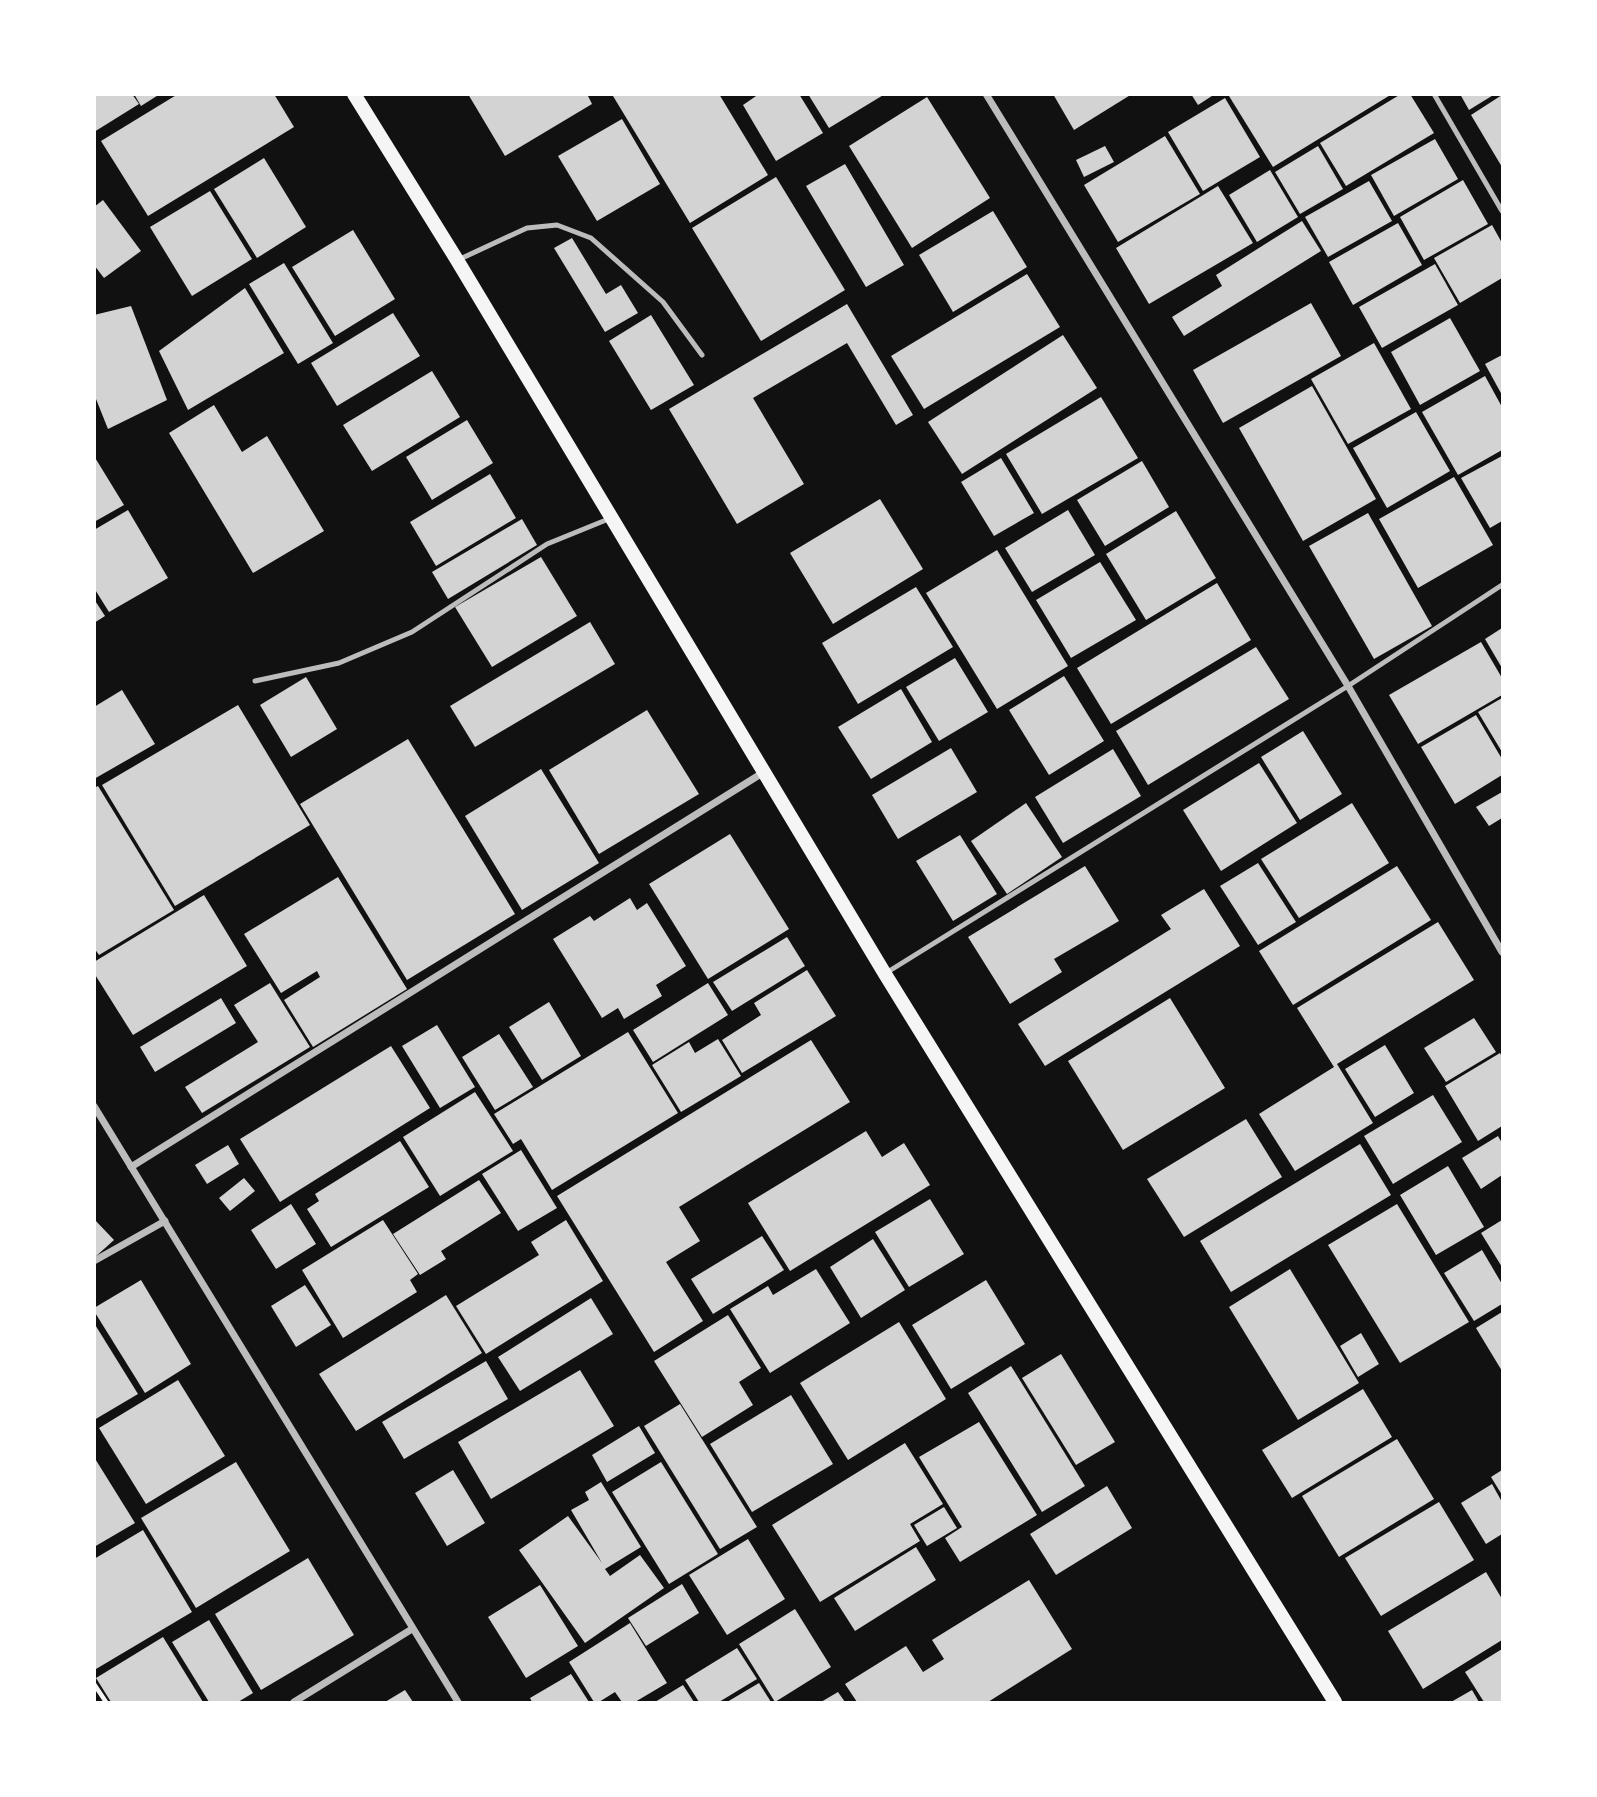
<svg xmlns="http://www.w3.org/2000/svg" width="1597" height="1797" font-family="'Source Sans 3',sans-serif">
<rect width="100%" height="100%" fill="#111"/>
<g fill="#d3d3d3">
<polygon points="94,94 132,94 139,104 94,132"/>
<polygon points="134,94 160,94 141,106"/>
<polygon points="178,94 274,94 294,127 148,216 101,141"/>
<polygon points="468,94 587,94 592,104 505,156"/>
<polygon points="616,94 719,94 768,175 690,223 613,96"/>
<polygon points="759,94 799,94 823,133 776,161 743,105"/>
<polygon points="808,94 885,94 829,128"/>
<polygon points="1053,94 1132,94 1074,130"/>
<polygon points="1191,94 1215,94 1198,105"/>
<polygon points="1231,94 1392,94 1273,167 1229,96"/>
<polygon points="1401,94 1410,94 1434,133 1346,186 1320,143"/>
<polygon points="1460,94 1495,94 1469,110"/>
<polygon points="1502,95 1502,167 1471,115"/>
<polygon points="927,97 990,198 912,248 849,146"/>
<polygon points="1225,98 1260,157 1203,191 1168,132"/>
<polygon points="622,119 660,184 597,221 558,156"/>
<polygon points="1165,136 1200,194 1118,242 1084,185"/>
<polygon points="1435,139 1458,179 1394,216 1371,175"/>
<polygon points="1105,146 1114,162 1084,177 1076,160"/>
<polygon points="1318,146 1343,189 1300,214 1275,172"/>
<polygon points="264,158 306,227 257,258 214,189"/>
<polygon points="845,164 904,265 866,287 806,186"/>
<polygon points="1270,170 1298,217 1257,242 1229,195"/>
<polygon points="776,177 845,290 761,341 692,228"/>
<polygon points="1463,180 1488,224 1424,260 1400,217"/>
<polygon points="1369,181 1392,221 1328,257 1305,217"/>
<polygon points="1218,186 1253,243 1149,304 1116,248"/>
<polygon points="210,191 252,259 192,296 150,227"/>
<polygon points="103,200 141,251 104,278 94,265 94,207"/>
<polygon points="993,211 1027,267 953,312 919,255"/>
<polygon points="1302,221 1321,251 1184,336 1172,317 1222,286 1216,275"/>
<polygon points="1398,223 1422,265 1353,305 1329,262"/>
<polygon points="1492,225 1502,243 1502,278 1460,303 1434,258"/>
<polygon points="353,230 395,299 335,336 292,267"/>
<polygon points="572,238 606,294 621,285 638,313 605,332 554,248"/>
<polygon points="284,263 333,343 298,364 249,284"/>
<polygon points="1435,264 1458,305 1382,348 1359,307"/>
<polygon points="1027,274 1060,327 924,409 891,356"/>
<polygon points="245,288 284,353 188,410 159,351"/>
<polygon points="1311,303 1341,356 1223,423 1193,370"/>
<polygon points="847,304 913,415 896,425 847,343 753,398 804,484 737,524 669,409"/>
<polygon points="131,306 167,400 108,429 94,394 94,315"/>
<polygon points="393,313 420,356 337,406 311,363"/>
<polygon points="651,315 694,385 651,410 609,341"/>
<polygon points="1450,318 1480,371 1420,405 1391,352"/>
<polygon points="1063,335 1097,388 962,474 928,422"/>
<polygon points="1374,343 1411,409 1348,444 1311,379"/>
<polygon points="1502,355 1502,395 1485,364"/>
<polygon points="432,371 460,417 372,471 343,425"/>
<polygon points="1485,376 1502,407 1502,450 1458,475 1422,412"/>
<polygon points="1312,386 1376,499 1303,541 1239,428"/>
<polygon points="1101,397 1138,458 1042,514 1006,454"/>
<polygon points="214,405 242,452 267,436 324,531 253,573 169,433"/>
<polygon points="1416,412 1450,471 1387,508 1353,448"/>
<polygon points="467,420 493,463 432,500 406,457"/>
<polygon points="94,456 124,505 94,522"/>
<polygon points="1502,456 1502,521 1490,528 1461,478"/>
<polygon points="1001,458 1034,513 994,536 961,482"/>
<polygon points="1142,461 1169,507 1105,546 1077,500"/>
<polygon points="490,474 516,518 436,566 410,522"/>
<polygon points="1454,477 1493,545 1418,588 1379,519"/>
<polygon points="880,499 923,569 833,624 790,553"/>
<polygon points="128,510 168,578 109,612 94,588 94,530"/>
<polygon points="1068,510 1095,555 1032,592 1005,548"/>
<polygon points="1176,511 1216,578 1146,620 1106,554"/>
<polygon points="1368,513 1432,626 1374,659 1309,546"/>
<polygon points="522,519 537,545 448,599 432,572"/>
<polygon points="997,550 1068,666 997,709 926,593"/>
<polygon points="541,557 577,616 492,667 455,607"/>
<polygon points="1100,562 1136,620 1071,658 1036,600"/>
<polygon points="1217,583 1251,640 1111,724 1077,668"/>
<polygon points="916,587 953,647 858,704 822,643"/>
<polygon points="94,599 105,616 94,623"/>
<polygon points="590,622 615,664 475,747 450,706"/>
<polygon points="1502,628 1502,668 1485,639"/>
<polygon points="1481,642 1502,678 1502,695 1418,744 1389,695"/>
<polygon points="1256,647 1289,699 1148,785 1116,731"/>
<polygon points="955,658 988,712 939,741 906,687"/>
<polygon points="1064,676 1104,741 1049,775 1009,710"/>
<polygon points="306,677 337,729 291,757 260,705"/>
<polygon points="901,689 932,742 871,779 838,727"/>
<polygon points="122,690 155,744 94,779 94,707"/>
<polygon points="1502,698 1502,752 1478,712"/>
<polygon points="238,705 310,825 175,906 102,785"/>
<polygon points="647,710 699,794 599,854 549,770"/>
<polygon points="1476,715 1502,759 1502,775 1455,804 1421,747"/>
<polygon points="1303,731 1342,794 1300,820 1261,757"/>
<polygon points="408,739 515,914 407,980 300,804"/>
<polygon points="951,748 977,792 898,839 872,795"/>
<polygon points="1113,749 1141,796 1063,843 1035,797"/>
<polygon points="1259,763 1297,823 1221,871 1183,810"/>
<polygon points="541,769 599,863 522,910 465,816"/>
<polygon points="98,786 174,910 99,955 94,948 94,788"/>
<polygon points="1502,792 1502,818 1489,826 1476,807"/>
<polygon points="1026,803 1062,857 1007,894 971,841"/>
<polygon points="1352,803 1389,863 1299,918 1261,859"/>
<polygon points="730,834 789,929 708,979 649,884"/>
<polygon points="960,835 997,894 953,921 916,861"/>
<polygon points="1258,863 1296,922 1258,945 1220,886"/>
<polygon points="1085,866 1119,921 1054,959 1062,972 1010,1004 968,937"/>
<polygon points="1397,866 1431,920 1293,1005 1259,951"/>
<polygon points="338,877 407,989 313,1047 284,1000 320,977 317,971 281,993 244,934"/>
<polygon points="1204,889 1240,946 1045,1066 1018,1024 1171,929 1161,915"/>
<polygon points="204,895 247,966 133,1035 94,973 94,962"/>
<polygon points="630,898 637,910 647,903 686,966 656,985 662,996 624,1019 618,1008 602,1018 553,939 590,916 594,921"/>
<polygon points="1438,922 1474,980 1337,1064 1373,1123 1295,1171 1259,1114 1334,1067 1297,1008"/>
<polygon points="787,937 805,966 732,1011 713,982"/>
<polygon points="807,970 836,1016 742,1073 722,1040 761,1015 754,1003"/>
<polygon points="270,983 310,1047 202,1113 185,1087 258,1042 234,1005"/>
<polygon points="708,983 728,1015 653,1062 633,1030"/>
<polygon points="221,998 236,1023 155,1072 140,1047"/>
<polygon points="1170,998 1225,1088 1123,1150 1068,1061"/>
<polygon points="549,1002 581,1056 542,1080 509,1027"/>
<polygon points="1474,1018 1496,1052 1446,1082 1424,1048"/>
<polygon points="437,1025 475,1087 440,1108 402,1046"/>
<polygon points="628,1032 678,1113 552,1190 521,1139 513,1144 494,1114"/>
<polygon points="499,1034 533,1087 495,1110 462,1057"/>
<polygon points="718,1039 741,1076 681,1112 652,1065 689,1042 695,1053"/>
<polygon points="811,1040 850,1102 679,1207 700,1241 666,1262 703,1321 654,1352 557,1196"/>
<polygon points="1385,1045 1414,1093 1375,1117 1345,1069"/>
<polygon points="391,1046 430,1108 280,1202 240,1139"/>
<polygon points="1500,1053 1502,1057 1502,1126 1478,1141 1445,1086"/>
<polygon points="475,1092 513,1151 440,1196 403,1137"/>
<polygon points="1433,1095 1462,1142 1393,1184 1364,1136"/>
<polygon points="1246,1119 1282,1177 1184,1237 1147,1179"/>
<polygon points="866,1131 882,1157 904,1143 930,1185 790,1271 748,1203"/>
<polygon points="1498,1136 1502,1143 1502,1175 1481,1189 1462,1158"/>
<polygon points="400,1141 429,1187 331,1247 307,1209 319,1201 315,1194"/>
<polygon points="1360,1144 1391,1195 1231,1292 1200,1241"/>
<polygon points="228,1145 239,1164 207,1184 195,1165"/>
<polygon points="521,1150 557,1208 518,1231 482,1174"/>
<polygon points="1448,1166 1484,1227 1436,1255 1400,1195"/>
<polygon points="244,1178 255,1191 230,1211 219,1198"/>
<polygon points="479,1180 501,1213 441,1251 446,1259 420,1275 393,1234"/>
<polygon points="930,1199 964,1254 909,1287 875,1232"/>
<polygon points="291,1204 316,1244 276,1269 251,1230"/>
<polygon points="1397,1204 1469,1322 1400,1363 1328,1245"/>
<polygon points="94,1219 114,1240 94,1258"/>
<polygon points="383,1220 418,1274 410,1280 417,1292 343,1338 302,1270"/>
<polygon points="566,1220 603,1281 486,1354 456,1306 539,1255 531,1242"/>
<polygon points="1502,1220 1502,1267 1481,1233"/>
<polygon points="762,1236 784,1270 713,1314 691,1279"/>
<polygon points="873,1239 905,1290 861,1318 830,1267"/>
<polygon points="1482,1250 1502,1284 1502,1304 1474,1321 1444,1273"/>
<polygon points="816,1269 850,1323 770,1373 730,1309 768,1286 773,1295"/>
<polygon points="1290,1269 1359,1383 1298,1420 1229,1307"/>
<polygon points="141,1280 191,1364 145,1393 94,1311 94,1308"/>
<polygon points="986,1280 1025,1344 951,1389 912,1325"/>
<polygon points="305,1285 331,1325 296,1347 271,1306"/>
<polygon points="446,1295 482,1353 356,1431 319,1374"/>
<polygon points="591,1298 613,1334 520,1391 498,1357"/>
<polygon points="1502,1312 1502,1371 1476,1328"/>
<polygon points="728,1315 761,1368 739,1382 753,1405 702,1437 654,1361"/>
<polygon points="899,1322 946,1399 848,1460 800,1383"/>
<polygon points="94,1323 138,1394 94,1420"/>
<polygon points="1361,1333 1379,1364 1358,1377 1340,1346"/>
<polygon points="1061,1354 1115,1442 1076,1465 1022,1378"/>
<polygon points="486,1361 508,1399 404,1459 382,1422"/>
<polygon points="1011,1366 1085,1486 1042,1512 968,1393"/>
<polygon points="580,1370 614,1426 491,1499 458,1442"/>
<polygon points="178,1380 225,1456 146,1504 99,1428"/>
<polygon points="1363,1389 1392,1437 1292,1498 1262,1450"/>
<polygon points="791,1395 833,1464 752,1512 710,1444"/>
<polygon points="680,1404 757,1527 720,1549 644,1426"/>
<polygon points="979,1422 1037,1515 960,1562 945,1538 962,1527 919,1457"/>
<polygon points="639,1426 655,1453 607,1482 592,1455"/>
<polygon points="1397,1439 1434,1499 1339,1557 1302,1496"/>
<polygon points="905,1443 943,1504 910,1524 920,1541 820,1602 772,1525"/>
<polygon points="94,1457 135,1523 94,1547"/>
<polygon points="236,1462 290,1551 196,1608 141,1518"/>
<polygon points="661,1462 718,1554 669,1584 612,1492"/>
<polygon points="453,1470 485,1523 447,1546 415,1493"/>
<polygon points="1502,1470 1502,1495 1491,1477"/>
<polygon points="601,1482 641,1547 605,1569 610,1576 640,1555 664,1588 585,1643 519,1550 568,1516 602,1563 571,1510 589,1500 585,1492"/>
<polygon points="1492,1484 1502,1502 1502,1534 1486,1544 1461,1503"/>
<polygon points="1107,1486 1132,1528 1056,1575 1030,1534"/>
<polygon points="1439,1502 1474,1560 1381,1616 1345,1558"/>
<polygon points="944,1507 957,1528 927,1546 914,1525"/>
<polygon points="143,1530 192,1612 96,1669 94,1667 94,1559"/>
<polygon points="748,1539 785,1599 727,1635 689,1575"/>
<polygon points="916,1547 936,1580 855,1631 834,1598"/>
<polygon points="308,1558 354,1635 261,1690 215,1614"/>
<polygon points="1486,1572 1502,1599 1502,1640 1423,1689 1388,1631"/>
<polygon points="1029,1580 1072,1649 988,1702 857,1702 845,1684 906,1646 923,1672 944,1659 932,1640"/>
<polygon points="682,1584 699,1613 646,1646 628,1618"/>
<polygon points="540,1585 578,1646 526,1678 488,1617"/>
<polygon points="795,1609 831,1667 775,1702 739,1644"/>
<polygon points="209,1620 253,1693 238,1702 209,1702 172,1642"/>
<polygon points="630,1623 667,1683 635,1702 622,1702 615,1692 599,1702 594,1702 569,1662"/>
<polygon points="163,1637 203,1702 111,1702 96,1678"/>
<polygon points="737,1648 757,1679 719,1702 699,1702 685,1680"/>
<polygon points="1502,1649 1502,1702 1484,1702 1465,1672"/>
<polygon points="571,1674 589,1702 532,1702 530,1698"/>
<polygon points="759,1683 771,1702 727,1702"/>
<polygon points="683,1685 694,1702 655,1702"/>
<polygon points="405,1690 413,1702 385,1702"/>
<polygon points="1472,1690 1479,1702 1451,1702"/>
<polygon points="838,1692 845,1702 821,1702"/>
</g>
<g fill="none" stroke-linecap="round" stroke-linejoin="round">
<polyline stroke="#f5f5f5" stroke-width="4.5" points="94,1684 106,1702"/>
<g stroke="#bcbcbc" stroke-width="5">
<polyline points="1434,94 1502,211"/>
<polyline points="460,259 527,228 557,225 591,238 663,302 702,355"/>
<polyline points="255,681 339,663 412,632 547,544 611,518"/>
<polyline points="886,973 1348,686 1502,585"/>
</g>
<g stroke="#bcbcbc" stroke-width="7">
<polyline points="986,94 1348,686 1502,952"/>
<polyline points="94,1106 458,1702"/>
<polyline points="131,1167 764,772"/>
<polyline points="94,1261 165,1221"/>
<polyline points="294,1702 412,1629"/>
</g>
<polyline stroke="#f5f5f5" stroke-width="14" points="354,94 457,260 885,974 1335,1702"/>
</g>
<rect width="1597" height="1797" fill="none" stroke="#ffffff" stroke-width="192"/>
</svg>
